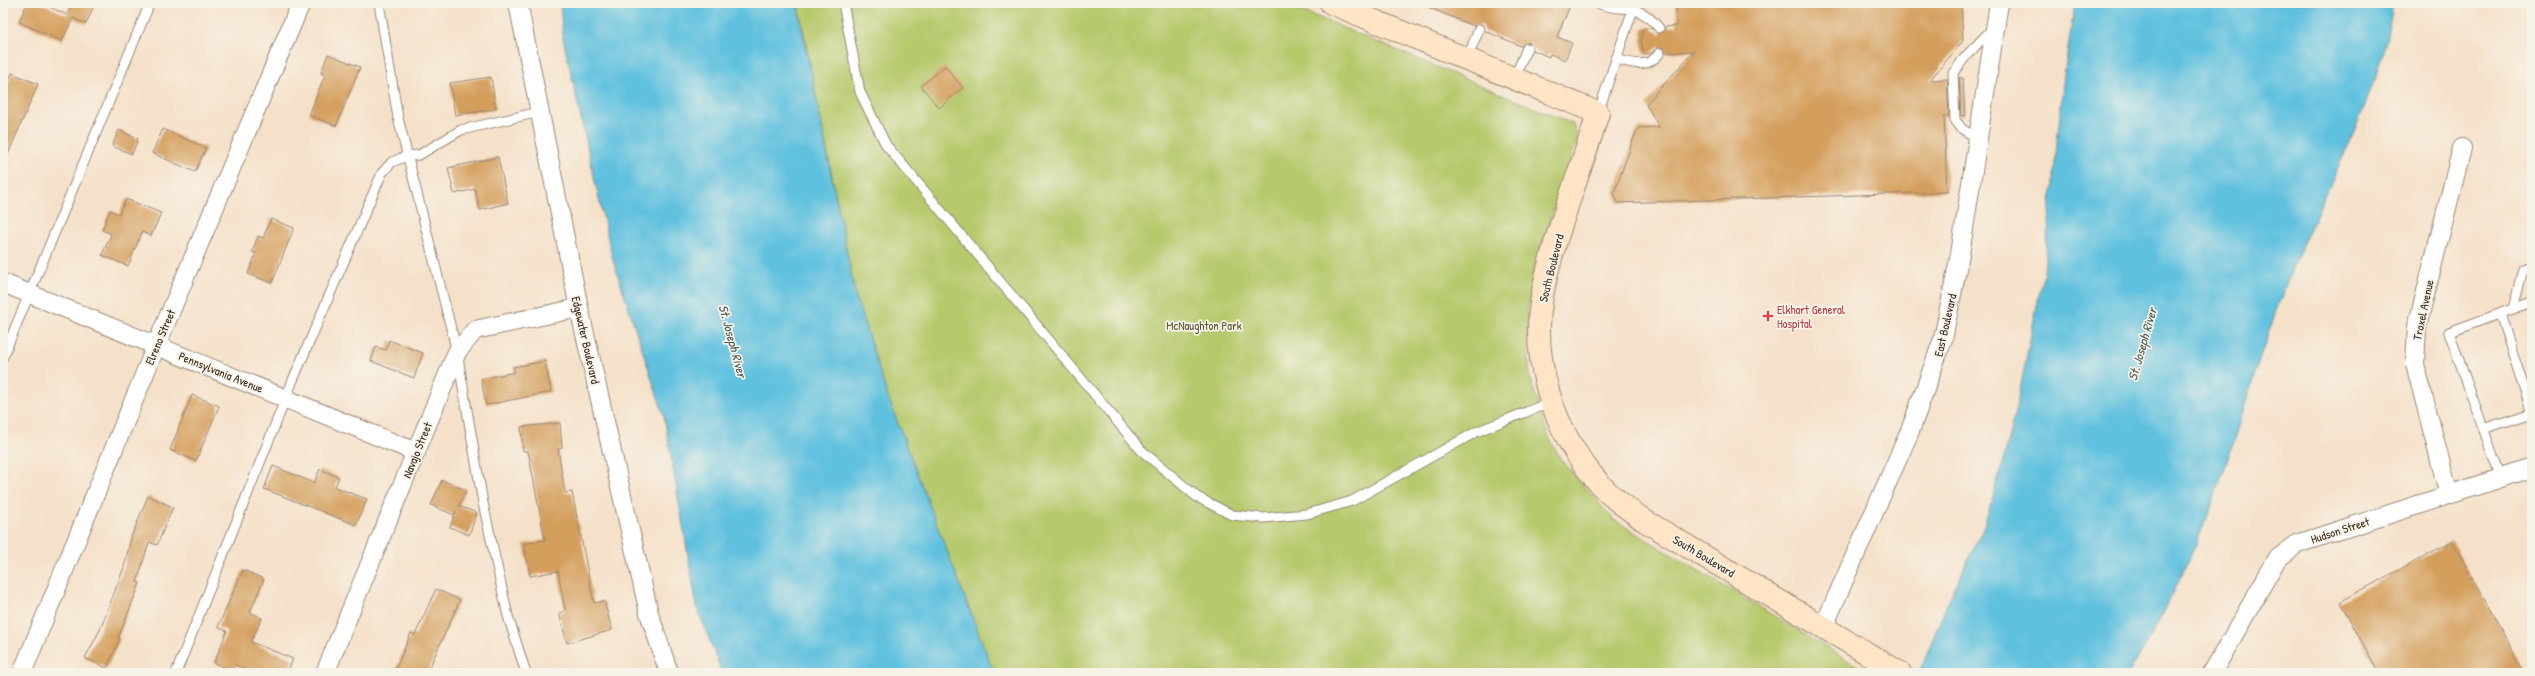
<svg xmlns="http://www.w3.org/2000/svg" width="2535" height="676" font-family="'Patrick Hand',sans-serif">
<rect width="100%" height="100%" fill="#f7f3e8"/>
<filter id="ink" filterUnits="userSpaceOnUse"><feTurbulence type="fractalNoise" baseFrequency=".025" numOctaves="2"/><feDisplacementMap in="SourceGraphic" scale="8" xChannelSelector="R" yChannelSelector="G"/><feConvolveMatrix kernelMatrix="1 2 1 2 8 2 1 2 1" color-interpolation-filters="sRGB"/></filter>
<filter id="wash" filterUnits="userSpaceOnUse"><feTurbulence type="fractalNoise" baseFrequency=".012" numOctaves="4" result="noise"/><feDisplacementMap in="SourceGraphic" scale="16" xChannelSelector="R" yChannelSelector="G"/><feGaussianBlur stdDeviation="0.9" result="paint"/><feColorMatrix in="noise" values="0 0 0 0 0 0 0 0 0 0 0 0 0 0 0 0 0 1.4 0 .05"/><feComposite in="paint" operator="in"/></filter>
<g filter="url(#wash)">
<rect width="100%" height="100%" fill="#f5e1c9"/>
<polygon fill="#b6c96c" stroke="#787a45" points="798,3 1284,3 1573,124 1578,138 1534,268 1527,317 1530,378 1548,435 1561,460 1614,520 1869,673 993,673 889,400 856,298"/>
<g fill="#61c1df" stroke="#4e767e">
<polygon points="560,3 797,3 856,298 889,400 994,673 722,673 697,607 664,416 612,257 563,38"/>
<path d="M2075,3H2393C2379,104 2321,193 2285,287C2250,377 2228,477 2187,564C2170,601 2150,638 2129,673H1919L1947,604L1984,526L2002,466L2018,399L2044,271L2064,75Z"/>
</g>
<g id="blocks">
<g fill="#d49e5b">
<polygon points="27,3 41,3 67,15 72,3 81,3 93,8 86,24 73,18 62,41 19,22"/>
<polygon points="1418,3 1571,3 1557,37 1572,43 1565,60 1550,54 1549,57 1533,50 1529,42 1521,46 1485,31 1482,24 1474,26"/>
<polygon points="1676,3 1961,3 1963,41 1930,80 1947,79 1949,116 1944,116 1947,192 1618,203 1614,193 1636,132 1639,128 1659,127 1646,104 1694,51 1666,53 1664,48 1659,47 1651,53 1644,54 1641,41 1643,28 1651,28 1660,34 1665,27 1677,26"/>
<polygon points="328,54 360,67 336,126 309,115 325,75 321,73"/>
<polygon points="945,66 963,88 939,108 921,86"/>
<polygon points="12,73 38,84 3,166 3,95"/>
<polygon points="491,77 496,109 455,115 450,83"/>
<polygon points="1959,78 1963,78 1965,115 1961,116"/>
<polygon points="163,129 206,148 195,172 152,153"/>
<polygon points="119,130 138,139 132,154 112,146"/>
<polygon points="498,157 508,203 480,210 475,189 454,194 448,168"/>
<polygon points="126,199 161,213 151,236 142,232 128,266 102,255 111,234 102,230 110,210 119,214"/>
<polygon points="271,219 294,228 272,283 248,274 256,253 252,252 258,236 263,238"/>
<polygon points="389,340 423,353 414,378 371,361 376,347 386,350"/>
<polygon points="545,361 551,392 486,405 481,379 515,372 513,367"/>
<polygon points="192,395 219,406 196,461 170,450"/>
<polygon points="560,423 562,448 558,449 565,493 572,492 594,603 604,601 612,630 567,643 559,613 565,611 558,571 530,576 524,544 545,540 528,451 523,451 521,427"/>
<polygon points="273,466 314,483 320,469 339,477 335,487 367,499 356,525 264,489"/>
<polygon points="442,480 466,490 459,506 477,513 469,535 450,527 456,511 454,515 431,505"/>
<polygon points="148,496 173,507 157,545 149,542 137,582 140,583 118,638 120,639 107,668 85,658 100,630 124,567 132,535"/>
<polygon points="2452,541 2525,673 2379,673 2340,602"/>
<polygon points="243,570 264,579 250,612 262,618 251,642 293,659 287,673 255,673 235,665 232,670 214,663 227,631 218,627"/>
<polygon points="436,589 460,600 427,673 394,673 411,633 415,635"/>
</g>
</g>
</g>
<g filter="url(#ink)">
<use href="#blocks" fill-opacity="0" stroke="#988674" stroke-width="1"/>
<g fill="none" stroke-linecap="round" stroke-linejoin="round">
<defs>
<g id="lane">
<polyline points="379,3 398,118 457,352 483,503 508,616 526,673"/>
<polyline points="843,3 860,92 886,145 1141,450 1197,497 1232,515 1263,518 1307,514 1352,501 1476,432 1551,402"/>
<path d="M1597,3C1624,14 1636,0 1659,28"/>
<polyline points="1467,59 1479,29"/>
<path d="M1616,59C1634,64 1647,69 1660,53"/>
<polyline points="1514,79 1527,48"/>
<polyline points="1598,113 1635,3"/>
<polyline points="1977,138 1962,129 1955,120 1953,73 1966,56 1993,28"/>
<polyline points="2513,309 2523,269 2532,266"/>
<polyline points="3,357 150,3"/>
<polyline points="2483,429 2532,413 2500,314"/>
<polyline points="2501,478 2449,332 2532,302"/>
<polyline points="176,673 293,380 382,173 392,162 407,156 419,155 461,130 539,112"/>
</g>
<g id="street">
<polyline points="518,3 579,308 649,613 669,673"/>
<polyline points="3,283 416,452"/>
<polyline points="2449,495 2415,364 2417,327 2462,148"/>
<polyline points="1823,628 1910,431 1943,339 1960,254 1999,3"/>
<polyline points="22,673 156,346 301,3"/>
<polyline points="325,673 457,352 475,330 579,308"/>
<polyline points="2212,673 2277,559 2297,544 2532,468"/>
</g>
<path id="secondary" d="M1331,3L1598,113C1580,174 1554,234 1542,296C1530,362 1555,433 1598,482C1611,498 1629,509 1645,521L1900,673"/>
</defs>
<use href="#lane" stroke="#988674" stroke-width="11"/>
<use href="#street" stroke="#988674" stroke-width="20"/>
<use href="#secondary" stroke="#988674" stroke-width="24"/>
<use href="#lane" stroke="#fff" stroke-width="9"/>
<use href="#street" stroke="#fff" stroke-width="18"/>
<use href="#secondary" stroke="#ffe4c6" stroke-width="22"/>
</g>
</g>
<path fill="#e0444e" stroke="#f7f3e8" stroke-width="1.5" d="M1766 310h4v4h4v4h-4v4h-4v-4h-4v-4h4z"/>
<g text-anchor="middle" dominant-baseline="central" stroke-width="3.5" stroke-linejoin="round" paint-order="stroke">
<g font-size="12" fill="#3b2a1e" stroke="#f7f3e8">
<text transform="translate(1551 268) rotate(-76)">South Boulevard</text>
<text transform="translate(2423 310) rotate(-78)">Troxel Avenue</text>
<text transform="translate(1945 325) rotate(-77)">East Boulevard</text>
<text transform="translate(160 337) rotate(-67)">Elreno Street</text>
<text transform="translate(586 340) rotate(77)">Edgewater Boulevard</text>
<text transform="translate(221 372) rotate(22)">Pennsylvania Avenue</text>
<text transform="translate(417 450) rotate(-68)">Navajo Street</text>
<text transform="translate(2340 530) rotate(-18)">Hudson Street</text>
<text transform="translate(1704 556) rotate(31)">South Boulevard</text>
</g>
<g font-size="12" fill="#be3a42" stroke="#f7f3e8" text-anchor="start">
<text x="1777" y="309">Elkhart General<tspan x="1777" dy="14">Hospital</tspan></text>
</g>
<g font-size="12" fill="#5a5232" stroke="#f7f3e8">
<text x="1204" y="325">McNaughton Park</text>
</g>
<g font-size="13" font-style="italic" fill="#465758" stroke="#f7f3e8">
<text transform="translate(733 341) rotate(75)">St. Joseph River</text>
<text transform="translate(2142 344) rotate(-74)">St. Joseph River</text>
</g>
</g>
<rect width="2535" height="676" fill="none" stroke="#f7f3e8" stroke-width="16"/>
</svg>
